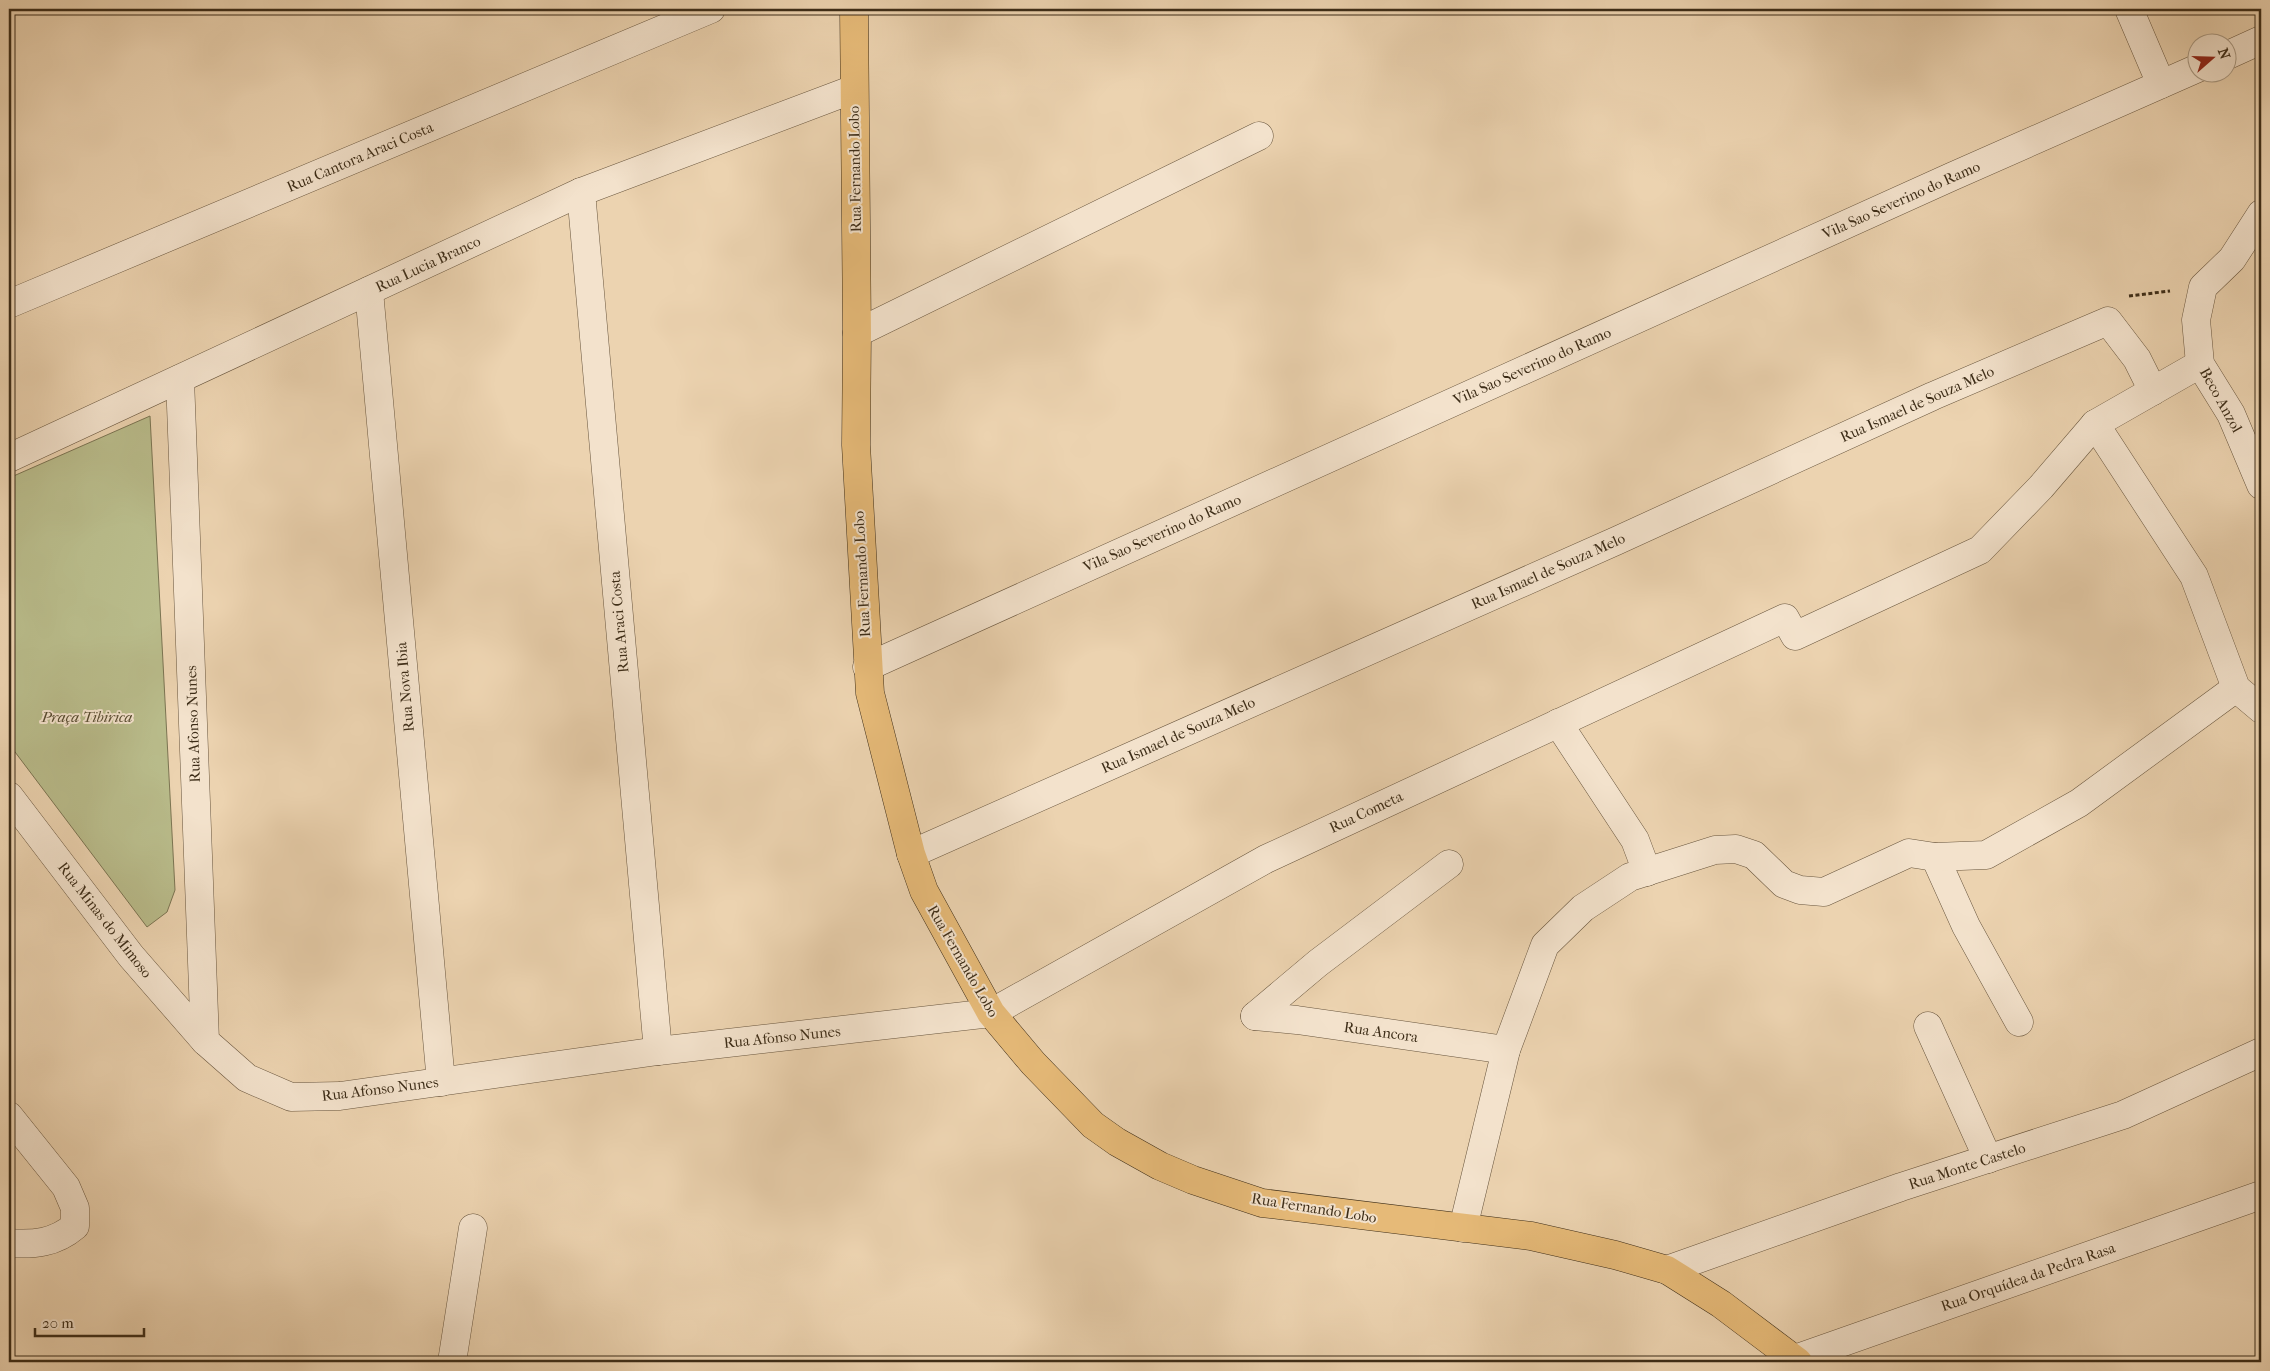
<svg xmlns="http://www.w3.org/2000/svg" width="2270" height="1371" font-family="'IM FELL French Canon',serif">
<rect width="100%" height="100%" fill="#ecd3b0"/>
<filter id="stains"><feTurbulence type="fractalNoise" baseFrequency=".004" numOctaves="4"/><feColorMatrix values="0 0 0 0 .2 0 0 0 0 .09 0 0 0 0 .02 0 0 0 .5 -.17"/></filter>
<radialGradient id="worn" r=".72"><stop offset=".6" stop-color="#630" stop-opacity="0"/><stop offset="1" stop-color="#630" stop-opacity=".3"/></radialGradient>
<polygon fill="#b9bc8b" stroke="#7b7452" points="150,416 175,890 167,912 147,927 9,744 9,478"/>
<g fill="none" stroke-linecap="round" stroke-linejoin="round">
<defs>
<g id="minor">
<polyline points="2129,9 2161,84"/>
<polyline points="2228,55 2261,40"/>
<polyline points="581,192 658,1051"/>
<polyline points="2261,214 2232,259 2203,287 2196,320 2200,364 2231,414 2261,485"/>
<polyline points="369,291 441,1082"/>
<polyline points="9,304 711,9"/>
<polyline points="857,333 1259,136"/>
<polyline points="180,379 205,1041 247,1078 291,1097 340,1096 658,1051 991,1013 1266,859 1785,618 1795,636 1980,550 2041,487 2095,424 2200,364"/>
<polyline points="2095,424 2194,576 2236,688 2261,709"/>
<polyline points="9,458 581,192 854,89"/>
<polyline points="867,667 1951,177 2198,68"/>
<polyline points="1558,723 1635,840 1647,872"/>
<polyline points="9,796 131,956 205,1041"/>
<polyline points="911,854 1616,541 1933,396 2108,321 2137,359 2153,391"/>
<polyline points="1935,857 1966,926 2019,1022"/>
<polyline points="1255,1016 1297,1020 1506,1050"/>
<polyline points="1255,1016 1318,963 1449,864"/>
<polyline points="1928,1026 1988,1159"/>
<path d="M9,1116L66,1187L75,1208V1226C55,1243 34,1245 9,1243"/>
<polyline points="1463,1228 1506,1050 1545,945 1583,908 1630,877 1715,850 1736,849 1754,855 1784,884 1800,890 1824,892 1909,853 1935,857 1986,855 2079,803 2236,688"/>
<polyline points="1667,1270 1901,1187 2123,1115 2261,1052"/>
<polyline points="1795,1359 2261,1195"/>
<polyline points="452,1362 473,1228"/>
</g>
<polyline id="major" points="854,9 857,333 856,445 870,693 911,854 924,891 991,1013 1033,1063 1093,1125 1117,1142 1160,1166 1193,1180 1262,1203 1531,1236 1615,1255 1667,1270 1721,1304 1798,1362"/>
</defs>
<use href="#minor" stroke="#69563e" stroke-width="29"/>
<use href="#major" stroke="#3d2d18" stroke-width="29"/>
<polyline stroke="#3d2d18" stroke-width="3" stroke-dasharray="4 2.5" stroke-linecap="butt" points="2129,296 2170,291"/>
<use href="#minor" stroke="#f3e2cc" stroke-width="28"/>
<use href="#major" stroke="#e6ba78" stroke-width="28"/>
</g>
<g text-anchor="middle" dominant-baseline="central" stroke-width="4" stroke-linejoin="round" paint-order="stroke">
<g font-size="15" fill="#3d2d18" stroke="#f3e2cc">
<text transform="translate(360 157) rotate(-23)">Rua Cantora Araci Costa</text>
<text transform="translate(855 169) rotate(-91)">Rua Fernando Lobo</text>
<text transform="translate(1901 200) rotate(-24)">Vila Sao Severino do Ramo</text>
<text transform="translate(428 264) rotate(-25)">Rua Lucia Branco</text>
<text transform="translate(1532 366) rotate(-24)">Vila Sao Severino do Ramo</text>
<text transform="translate(2221 400) rotate(61)">Beco Anzol</text>
<text transform="translate(1917 404) rotate(-24)">Rua Ismael de Souza Melo</text>
<text transform="translate(1162 533) rotate(-24)">Vila Sao Severino do Ramo</text>
<text transform="translate(1548 571) rotate(-24)">Rua Ismael de Souza Melo</text>
<text transform="translate(862 574) rotate(-93)">Rua Fernando Lobo</text>
<text transform="translate(619 622) rotate(-95)">Rua Araci Costa</text>
<text transform="translate(405 687) rotate(-95)">Rua Nova Ibia</text>
<text transform="translate(193 724) rotate(-92)">Rua Afonso Nunes</text>
<text transform="translate(1178 735) rotate(-24)">Rua Ismael de Souza Melo</text>
<text transform="translate(1366 812) rotate(-25)">Rua Cometa</text>
<text transform="translate(105 920) rotate(52)">Rua Minas do Mimoso</text>
<text transform="translate(963 961) rotate(60)">Rua Fernando Lobo</text>
<text transform="translate(1381 1032) rotate(8)">Rua Ancora</text>
<text transform="translate(782 1037) rotate(-6)">Rua Afonso Nunes</text>
<text transform="translate(380 1089) rotate(-7)">Rua Afonso Nunes</text>
<text transform="translate(1967 1166) rotate(-18)">Rua Monte Castelo</text>
<text transform="translate(1314 1208) rotate(9)">Rua Fernando Lobo</text>
<text transform="translate(2028 1277) rotate(-19)">Rua Orquídea da Pedra Rasa</text>
</g>
<g font-size="15" font-style="italic" fill="#564a2f" stroke="#f3e2cc">
<text x="87" y="717">Praça Tibirica</text>
</g>
</g>
<rect width="2270" height="1371" fill="none" stroke="#ecd3b0" stroke-width="30"/>
<rect x="10" y="10" width="2250" height="1351" fill="none" stroke="#3d2d18" stroke-width="2.5"/>
<rect x="15" y="15" width="2240" height="1341" fill="none" stroke="#3d2d18"/>
<g transform="translate(2212 58) rotate(70)"><circle r="24" fill="#f3e2cc" stroke="#aa9a84"/>
<path d="M0-4L9 19L0 12L-9 19Z" fill="#8f2418"/>
<text y="-8" font-size="14" font-weight="bold" text-anchor="middle" fill="#3d2d18">N</text>
</g>
<path d="M35 1328v8h109v-8" fill="none" stroke="#3d2d18" stroke-width="2.5"/>
<text x="42" y="1328" font-size="15" fill="#3d2d18" stroke="#f3e2cc" stroke-width="4" paint-order="stroke">20 m</text>
<rect width="100%" height="100%" filter="url(#stains)"/>
<rect width="100%" height="100%" fill="url(#worn)"/>
</svg>
